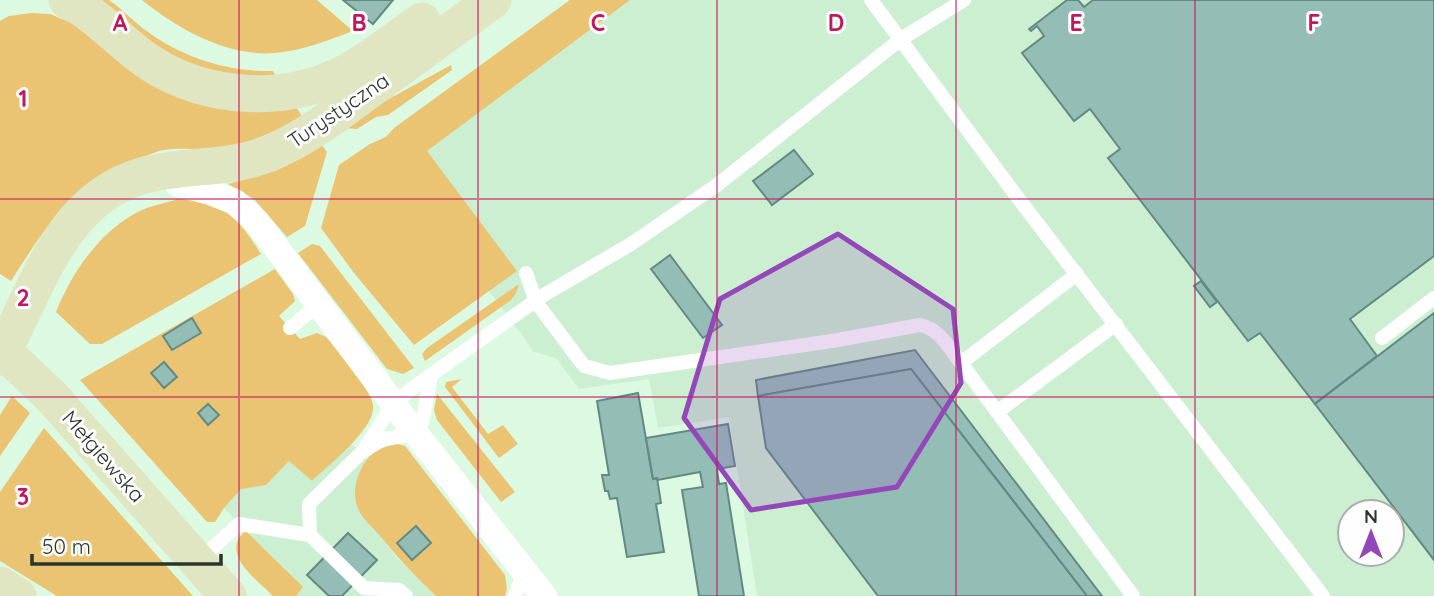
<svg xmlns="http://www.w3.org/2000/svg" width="1434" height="596" font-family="Quicksand,sans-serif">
<rect width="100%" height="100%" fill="#dcfae1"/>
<g fill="#cbefd0" fill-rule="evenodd">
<path d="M570,0H1434V596H757L729,417L658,428L649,379L579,389L556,358L534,352L379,141ZM1350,512H1392V554H1350Z"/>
<polygon points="350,444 363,451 366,459 358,475 381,537 396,557 436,596 296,596 302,587 224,508 242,488 266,485 289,460 312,481"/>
</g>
<g fill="#eac473">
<path d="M101,0H109C123,10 134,22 148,32C184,58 228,72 273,71L276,76C238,77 193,70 160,49C139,35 120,16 101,0Z"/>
<path d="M142,0H317L353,31C328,40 302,51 275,53C227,57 178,29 142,0Z"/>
<polygon points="570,0 630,0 427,151 517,271 414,345 354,273 321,228 339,165 370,144 386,137 394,128"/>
<path d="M31,13L50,14L72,23L121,63L295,105L303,118C275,131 248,146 218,149C200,150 182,147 164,150C156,151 147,156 139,158C74,181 46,226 11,281L0,274V21L9,16Z"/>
<polygon points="451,65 452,70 388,115 376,117 357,129 345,128 374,107"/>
<polygon points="320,143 327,152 305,226 287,237 254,199 228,184 277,170"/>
<path d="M178,199C224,202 238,217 261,254L102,344H90L56,312C72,272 101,229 142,210C153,205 166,203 178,199Z"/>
<polygon points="312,244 320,246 414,368 403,374 387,369 298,253"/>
<path d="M275,269L293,294L295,301L279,316L300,339L317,333L326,337C336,348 372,392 373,405C376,429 328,465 312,481L289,461L266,485L241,489L224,508L215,522H207L80,380Z"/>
<polygon points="519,284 516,293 511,300 425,361 422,354 427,348"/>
<polygon points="462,379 452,387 488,434 503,425 518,444 499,458 445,387 446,382"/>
<polygon points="437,394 515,492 501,502 437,420 434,410"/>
<polygon points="12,396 30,413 0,456 0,415"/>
<polygon points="44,428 193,596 57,596 0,561 0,492"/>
<path d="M398,444L405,446L505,575L507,589L505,596H436C416,577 398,558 380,536C371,525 359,517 356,502C353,488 357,477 363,465C370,452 384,446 398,444Z"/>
<path d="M244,532H247L303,587L296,596H273C258,580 220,555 244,532Z"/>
</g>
<g fill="#94bdb6" stroke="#628a83" stroke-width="2">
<polygon points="343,0 393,0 373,24"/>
<polygon points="1067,0 1078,0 1084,7 1093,0 1434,0 1434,256 1350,319 1377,356 1317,402 1315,404 1260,333 1248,341 1108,158 1120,149 1090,109 1074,121 1022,53 1044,36 1037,26 1031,31 1029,29"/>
<polygon points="794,150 813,174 772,205 753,181"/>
<polygon points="670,255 722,325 703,338 651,269"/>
<polygon points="1201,281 1217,302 1210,307 1194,286"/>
<polygon points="1434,313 1434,560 1315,404"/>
<polygon points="192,318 201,333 172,350 163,336"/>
<polygon points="915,350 924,362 1102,596 1087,596 911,369 758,396 756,380"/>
<polygon points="164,362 177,377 164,388 151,373"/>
<polygon points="911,369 1087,596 878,596 766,448 758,396"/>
<polygon points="638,393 653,479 657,478 661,503 656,504 664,552 627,557 617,498 610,499 608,491 605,491 602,475 609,475 597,401"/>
<polygon points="208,404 219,415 208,425 198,413"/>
<polygon points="728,424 735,466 717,469 719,484 726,483 744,596 699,596 682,490 703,487 700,472 658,480 657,478 653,479 646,438"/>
<polygon points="416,526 431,543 412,560 397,543"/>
<polygon points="348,533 377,560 342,596 329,596 307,575"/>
</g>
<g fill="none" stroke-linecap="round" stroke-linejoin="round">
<g stroke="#fff" stroke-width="14">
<polyline points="871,0 1021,202 1323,596"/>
<path d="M526,273L536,302L584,366L610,373L832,341L920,325C940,329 949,348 961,363L1133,596"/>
<polyline points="290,328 319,304"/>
<polyline points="1382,338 1434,298"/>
<polyline points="961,363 1077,274"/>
<polyline points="997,412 1116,324"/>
<polyline points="363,451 393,404 414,387 542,296 631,244 717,185 901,39 964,0"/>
<polyline points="310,535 309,504 363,451 383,439 416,434 423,419 431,375"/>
<polyline points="198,561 239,524 310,535 364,588 399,590 406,596"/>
<polyline points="515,596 524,570"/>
</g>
<polyline stroke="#fff" stroke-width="26" points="170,170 178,184 210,192 235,202 257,222 416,434 544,596"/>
<g stroke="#e0e5c2" stroke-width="37">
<path d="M67,0C99,15 122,45 152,64C209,100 287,104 347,72C373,58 397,38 422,21"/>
<polyline points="0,348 51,396 228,596"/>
<path d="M0,357C41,282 63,188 159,172C203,164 237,169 279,149C313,133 342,110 372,88C413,59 453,29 493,0"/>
<polyline points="0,585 18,596"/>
</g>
</g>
<path fill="#9347b9" fill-opacity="0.2" stroke="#9347b9" stroke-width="5" stroke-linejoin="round" d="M838,234L953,309L961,383L897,487L751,510L684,418L720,299Z"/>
<path fill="none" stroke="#c2185b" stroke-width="2" stroke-opacity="0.55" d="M239,0V596M478,0V596M717,0V596M956,0V596M1195,0V596M0,199H1434M0,397H1434"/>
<g text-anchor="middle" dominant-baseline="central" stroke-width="6" stroke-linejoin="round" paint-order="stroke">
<g font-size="21" fill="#2a352c" stroke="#fefefe">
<text transform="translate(338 110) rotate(-34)">Turystyczna</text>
<text transform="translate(104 456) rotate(49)">Mełgiewska</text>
</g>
</g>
<g font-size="23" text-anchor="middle" font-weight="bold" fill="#c2185b" stroke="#fefefe" stroke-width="6" stroke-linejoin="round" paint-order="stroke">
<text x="120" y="31">A</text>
<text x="359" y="31">B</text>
<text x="598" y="31">C</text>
<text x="836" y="31">D</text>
<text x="1076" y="31">E</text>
<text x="1314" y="31">F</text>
<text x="23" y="107">1</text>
<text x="23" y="306">2</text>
<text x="23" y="505">3</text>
</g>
<g transform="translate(1371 533)"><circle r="33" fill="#fefefe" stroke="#a9aeaa" stroke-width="2"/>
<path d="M0-5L12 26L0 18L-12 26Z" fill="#9347b9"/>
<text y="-10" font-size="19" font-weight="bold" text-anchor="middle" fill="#2a352c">N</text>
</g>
<path d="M32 554v10h189v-10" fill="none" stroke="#2a352c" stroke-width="3.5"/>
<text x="42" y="554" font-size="21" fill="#2a352c" stroke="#fefefe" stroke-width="5" paint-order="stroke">50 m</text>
</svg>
